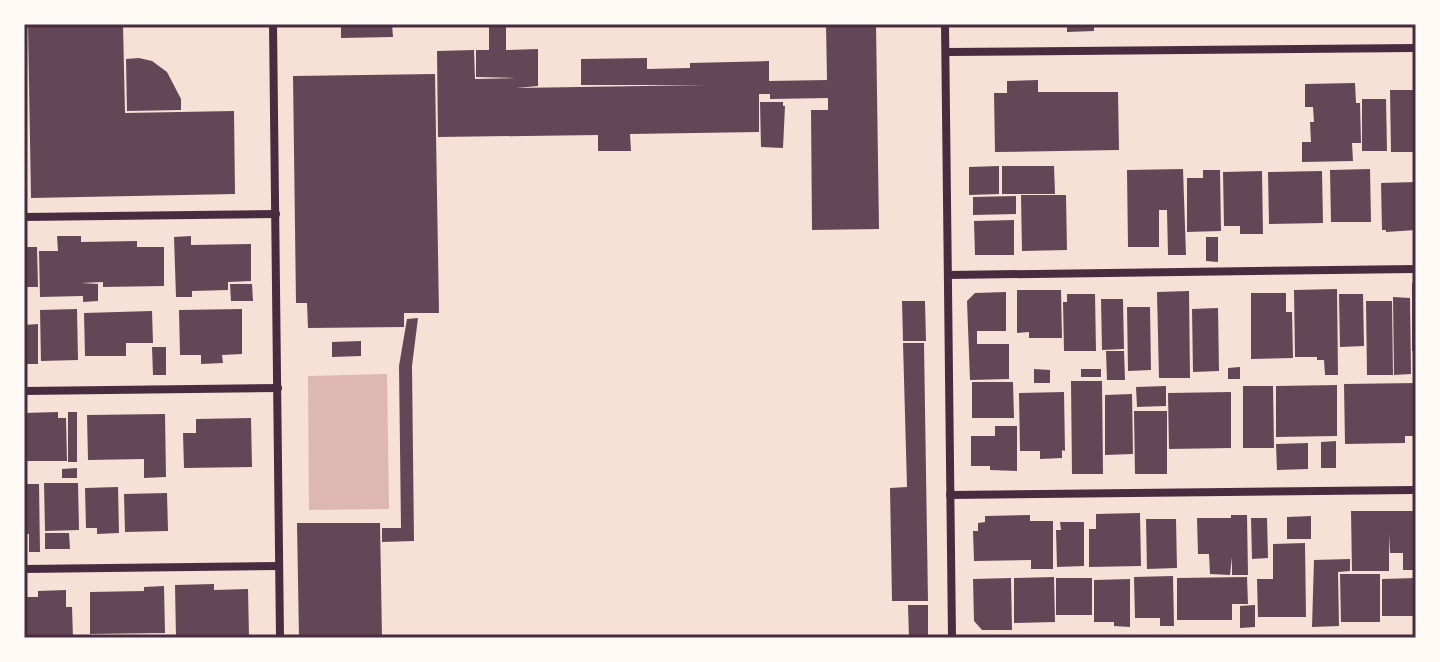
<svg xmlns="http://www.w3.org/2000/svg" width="1440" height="662" font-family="Mulish,sans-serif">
<rect width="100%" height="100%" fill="#f7e1d7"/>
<polygon fill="#dcb8b0" points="387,374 389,509 309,510 308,376"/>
<g fill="#644757">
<polygon points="28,24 123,24 125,113 234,111 235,194 31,198"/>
<polygon points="341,24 392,24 393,37 341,38"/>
<polygon points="489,24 506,24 506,50 538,49 538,86 516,88 706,85 581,85 581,59 647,58 647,69 690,68 690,63 769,61 769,81 827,80 826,24 876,24 879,229 812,230 811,110 828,110 828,98 770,99 770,94 759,94 759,132 630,134 631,151 598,151 598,135 438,137 437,51 474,50 475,79 516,78 476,77 476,50 489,50"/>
<polygon points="1067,24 1094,24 1094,31 1067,32"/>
<polygon points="139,58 152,61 167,72 181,99 181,110 127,111 126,59"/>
<polygon points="435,74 439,313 404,313 404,327 308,328 307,303 296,303 293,76"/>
<polygon points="1038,80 1038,92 1118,92 1119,150 995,152 994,93 1007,93 1007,81"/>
<polygon points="1355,83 1356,103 1360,103 1361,143 1352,143 1353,161 1302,162 1302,142 1311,142 1310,122 1314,122 1313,107 1305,107 1305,84"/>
<polygon points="1390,90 1414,90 1414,152 1391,152"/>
<polygon points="1362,99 1386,99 1387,151 1362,151"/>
<polygon points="760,102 783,102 783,106 785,106 783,148 761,147"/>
<polygon points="999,166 999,194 969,195 969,167"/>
<polygon points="1002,166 1054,166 1055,194 1002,194"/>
<polygon points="1183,169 1186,255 1168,255 1167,210 1159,210 1159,247 1128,247 1127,170"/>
<polygon points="1370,169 1371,222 1331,222 1330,170"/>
<polygon points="1203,170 1220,170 1221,231 1187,232 1187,178 1203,178"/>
<polygon points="1262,171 1263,234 1240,234 1240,226 1224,226 1223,172"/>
<polygon points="1322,171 1323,223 1269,224 1268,172"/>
<polygon points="1416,182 1416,230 1386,232 1386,230 1382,230 1381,183"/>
<polygon points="1021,195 1066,195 1067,250 1022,251"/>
<polygon points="1016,196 1016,214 973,215 973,197"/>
<polygon points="1014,220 1014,255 975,255 974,221"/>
<polygon points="57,236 81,236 81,242 137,241 137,247 164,247 164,286 103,287 103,282 81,283 98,284 98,301 83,302 83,296 40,297 39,251 58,251"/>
<polygon points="191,236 191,245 251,244 251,281 228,282 228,290 192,291 192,297 176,297 174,237"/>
<polygon points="1206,237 1218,237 1218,262 1206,261"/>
<polygon points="24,247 37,247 38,287 24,287"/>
<polygon points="1416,282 1416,351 1412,351 1412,283"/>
<polygon points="230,284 252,284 253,301 231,301"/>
<polygon points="1337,289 1338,375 1325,375 1324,360 1317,360 1317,357 1295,357 1294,290"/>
<polygon points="1017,290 1061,290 1062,338 1029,338 1029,332 1017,333"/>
<polygon points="1189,291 1190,378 1159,378 1157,292"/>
<polygon points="1006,292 1006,331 977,331 977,344 1009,344 1009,379 970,380 967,301 975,293"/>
<polygon points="1251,293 1286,293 1286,312 1292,312 1293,358 1251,359"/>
<polygon points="1067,294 1095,294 1096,351 1064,351 1063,302 1067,302"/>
<polygon points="1339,294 1363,294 1364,346 1340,347"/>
<polygon points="1393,297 1410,298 1411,374 1394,375"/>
<polygon points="1101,299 1123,299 1124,349 1102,350"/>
<polygon points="902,301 925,301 926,341 903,341"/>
<polygon points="1366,301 1392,301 1393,375 1367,375"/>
<polygon points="1127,307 1150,307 1151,370 1128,371"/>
<polygon points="1218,308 1219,371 1193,372 1192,309"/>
<polygon points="77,309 78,360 41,361 40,310"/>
<polygon points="242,309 242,354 222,355 223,363 201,364 201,355 180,355 179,310"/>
<polygon points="152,311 153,343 126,343 126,356 85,356 84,313"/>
<polygon points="418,318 412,366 414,541 382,542 382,528 401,528 399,366 407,319"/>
<polygon points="38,324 38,364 24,364 24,325"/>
<polygon points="361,341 361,356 332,357 332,342"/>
<polygon points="903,343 924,343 928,601 892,601 890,488 907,487"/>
<polygon points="152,347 166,347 166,375 153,375"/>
<polygon points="1106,351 1124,351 1125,380 1107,380"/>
<polygon points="1240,367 1240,379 1228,379 1228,368"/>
<polygon points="1034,369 1050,370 1050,383 1034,383"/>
<rect x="1081" y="369" width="20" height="8"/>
<polygon points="1071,381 1102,381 1103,474 1072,474"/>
<polygon points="972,382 1013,382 1014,418 972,418"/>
<polygon points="1416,383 1416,436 1405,436 1405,443 1345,444 1344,384"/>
<polygon points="1337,385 1337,436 1276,437 1276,386"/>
<polygon points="1166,386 1166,406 1137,407 1136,387"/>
<polygon points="1243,386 1273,386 1274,448 1243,448"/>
<polygon points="1064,392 1065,451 1062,450 1062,458 1040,459 1040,451 1020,451 1019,393"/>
<polygon points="1231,392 1231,448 1169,449 1168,393"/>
<polygon points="1132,394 1133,454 1105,455 1105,395"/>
<polygon points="1134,411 1167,411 1167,474 1135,474"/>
<polygon points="58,412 58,418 66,418 67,461 24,461 24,413"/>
<rect x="68" y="412" width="9" height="50"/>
<polygon points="165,414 166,477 144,478 144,459 88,460 87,415"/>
<polygon points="251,418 252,467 184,468 183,433 196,433 196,419"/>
<polygon points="995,426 1017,426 1017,471 990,470 990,466 971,466 971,436 995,436"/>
<polygon points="1336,441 1336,468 1321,468 1321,442"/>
<polygon points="1308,443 1308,469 1277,470 1276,444"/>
<polygon points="77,468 77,478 62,478 62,469"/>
<polygon points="44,483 78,483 79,530 45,531"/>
<polygon points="24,484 39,484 40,552 29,552 29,534 24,534"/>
<polygon points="118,487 119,533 97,534 97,528 86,528 85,488"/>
<polygon points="167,493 168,531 125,532 124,494"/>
<polygon points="1351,511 1416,511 1416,570 1403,570 1403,553 1390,553 1389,534 1389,571 1352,571"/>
<polygon points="1140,513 1141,566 1089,567 1089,529 1096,529 1096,514"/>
<polygon points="1030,515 1030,521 1053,521 1053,569 1031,569 1031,560 974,561 973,531 978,531 978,523 985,522 985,516"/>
<polygon points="1231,515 1247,515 1248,575 1232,575 1232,557 1230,575 1210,574 1209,554 1198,554 1197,518 1231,518"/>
<polygon points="1311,516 1311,539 1287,539 1287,517"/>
<polygon points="1251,518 1267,518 1268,558 1252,559"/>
<polygon points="1146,519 1176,519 1177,568 1147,569"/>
<polygon points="1060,522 1084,522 1084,566 1057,567 1056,530 1061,530"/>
<polygon points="297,523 380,523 382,638 299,638"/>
<polygon points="45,533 69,533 70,549 45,549"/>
<polygon points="1305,543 1306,617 1258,617 1257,579 1273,579 1273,544"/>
<polygon points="1350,559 1350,571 1338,572 1339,626 1312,627 1314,560"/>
<polygon points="1340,574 1380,574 1380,622 1341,622"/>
<polygon points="1173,576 1174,626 1160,626 1160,618 1135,618 1134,577"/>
<polygon points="1054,577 1055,622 1014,623 1014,578"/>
<polygon points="1247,577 1248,604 1232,604 1232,620 1177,620 1177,578"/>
<polygon points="1011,578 1012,630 982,630 974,621 973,579"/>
<rect x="1056" y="578" width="36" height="37"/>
<polygon points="1416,578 1416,616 1382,616 1382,579"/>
<polygon points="1130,579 1130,627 1114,626 1114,622 1094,622 1094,580"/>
<polygon points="214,584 214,590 248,589 249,637 176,638 175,585"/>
<polygon points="164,586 165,633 90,634 90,592 144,591 144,587"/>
<polygon points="66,590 66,607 72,607 73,638 24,638 24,597 38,597 38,591"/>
<polygon points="908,605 928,605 928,638 909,638"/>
<polygon points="1255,605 1255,627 1240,628 1240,606"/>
</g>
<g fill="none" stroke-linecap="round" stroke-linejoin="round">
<g stroke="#4a2c40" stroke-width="8">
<polyline points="273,24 280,638"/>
<polyline points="945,24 952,638"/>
<polyline points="946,52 1416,48"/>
<polyline points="24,217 276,214"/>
<polyline points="948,275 1416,269"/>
<polyline points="24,391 278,388"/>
<polyline points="950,495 1416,490"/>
<polyline points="24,569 279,566"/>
</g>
</g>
<rect width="1440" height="662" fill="none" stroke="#fffaf5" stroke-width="52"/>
<rect x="26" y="26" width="1388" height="610" fill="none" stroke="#4a2c40" stroke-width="3"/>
</svg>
